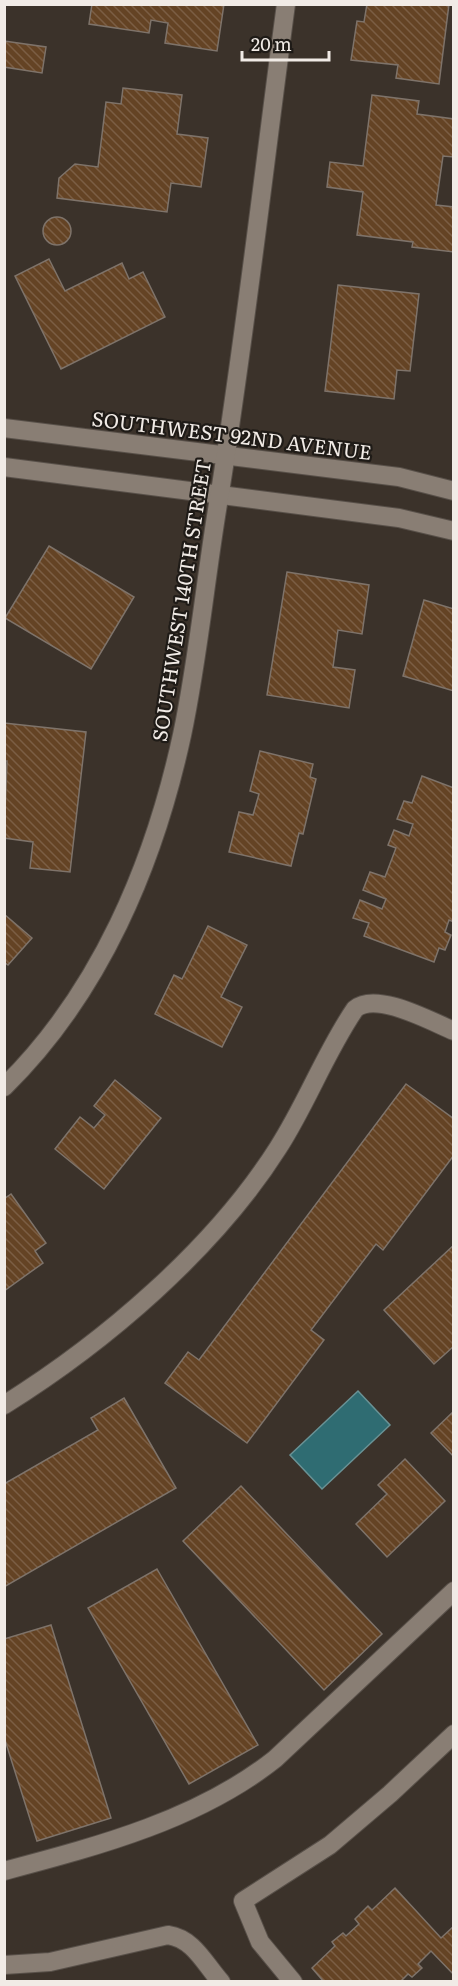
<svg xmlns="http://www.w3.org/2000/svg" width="458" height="1986" font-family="Literata,serif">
<defs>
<pattern id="building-back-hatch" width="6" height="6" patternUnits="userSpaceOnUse" patternTransform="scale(1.5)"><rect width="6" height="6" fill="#644324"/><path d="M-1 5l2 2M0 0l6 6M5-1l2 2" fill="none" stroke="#7b5e44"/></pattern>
</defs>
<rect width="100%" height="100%" fill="#3b322a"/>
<polygon fill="#2f6c72" stroke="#699295" stroke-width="1.5" points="358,1391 390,1425 322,1489 290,1455"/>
<g fill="url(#building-back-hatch)" stroke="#7e736a" stroke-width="1.5">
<polygon points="92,4 224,4 217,51 165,43 168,23 151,20 149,33 89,24"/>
<polygon points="367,4 449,4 439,84 396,78 398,65 351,60 357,21 364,22"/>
<polygon points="4,41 46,47 42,73 4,67"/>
<polygon points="123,88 182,95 177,134 208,138 201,187 171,183 167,212 57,198 59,178 75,164 98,167 106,102 121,104"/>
<polygon points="372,95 419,101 417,114 454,119 454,157 443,156 436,205 454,207 454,252 412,247 413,242 357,235 363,192 327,187 330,162 363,166"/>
<circle cx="57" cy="231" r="14"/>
<polygon points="49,259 65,291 122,263 129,279 143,272 165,317 61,369 15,276"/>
<polygon points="338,285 419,294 410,371 397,370 394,399 325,391"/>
<polygon points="49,546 134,597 91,669 5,618"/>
<polygon points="287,572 369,585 362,634 338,630 333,667 355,670 349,708 267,695"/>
<polygon points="424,600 454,609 454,691 403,676"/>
<polygon points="4,723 86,732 70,872 30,868 33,842 4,838 7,761 4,761"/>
<polygon points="260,751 313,764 310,777 316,779 303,834 299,833 291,866 229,852 239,812 253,815 259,794 250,791"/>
<polygon points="422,776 454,788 454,922 449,920 445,932 451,935 445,950 439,948 434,962 364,936 369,923 353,918 360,900 382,909 386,899 363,890 370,872 385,877 396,848 388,845 394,830 409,836 413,824 397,819 404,801 412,803"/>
<polygon points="4,914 32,938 8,965 4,962"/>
<polygon points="208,926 247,945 221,997 242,1007 222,1047 155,1014 174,975 182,979"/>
<polygon points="115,1080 161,1118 104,1189 55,1149 80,1117 94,1128 105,1115 94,1106"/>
<polygon points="406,1084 454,1119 454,1155 383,1250 376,1244 311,1330 324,1340 247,1443 165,1383 188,1352 199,1360"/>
<polygon points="11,1194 46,1243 35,1251 43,1263 4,1291 4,1199"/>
<polygon points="454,1245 454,1346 434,1364 384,1310"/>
<polygon points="124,1398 176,1488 4,1587 4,1484 98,1430 91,1418"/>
<polygon points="454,1411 454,1457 431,1433"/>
<polygon points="405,1459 445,1501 387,1557 356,1524 387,1494 378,1485"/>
<polygon points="241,1486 382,1634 324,1690 183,1541"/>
<polygon points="157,1569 258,1745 189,1784 88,1608"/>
<polygon points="51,1625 111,1818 37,1841 4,1737 4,1639"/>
<polygon points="395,1888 441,1938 454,1926 454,1975 431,1951 418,1964 422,1968 412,1977 408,1974 400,1982 324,1982 312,1968 335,1946 332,1942 343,1933 346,1936 359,1924 355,1919 368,1906 372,1910"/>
</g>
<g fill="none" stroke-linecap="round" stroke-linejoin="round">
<defs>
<g id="minor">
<polyline points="4,428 399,477 454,491"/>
<polyline points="4,467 399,518 454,531"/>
<path d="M4,1087C100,993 154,864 182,735C199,655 206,572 220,492C246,330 264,167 286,4"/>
<path d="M4,1405C105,1342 214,1249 278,1148C307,1103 325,1053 355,1009C376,991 430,1021 454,1031"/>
<path d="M4,1871C98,1846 198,1820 275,1759L454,1591"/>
<path d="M4,1965L50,1962L168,1935C194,1939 204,1963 221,1982"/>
<polyline points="293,1982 260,1942 243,1901 330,1845 390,1794 454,1734"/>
</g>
</defs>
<use href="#minor" stroke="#585049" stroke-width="20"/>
<use href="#minor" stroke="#897e74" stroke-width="18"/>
</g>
<g text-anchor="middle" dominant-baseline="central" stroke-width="4.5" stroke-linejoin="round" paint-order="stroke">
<g font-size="20" fill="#f1ebe6" stroke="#1f1b17">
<text transform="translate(232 434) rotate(7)">SOUTHWEST 92ND AVENUE</text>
<text transform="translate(180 600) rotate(-81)">SOUTHWEST 140TH STREET</text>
</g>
</g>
<rect width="458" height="1986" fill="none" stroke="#f1ebe6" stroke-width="12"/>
<path d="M242 51v9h87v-9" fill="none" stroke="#f1ebe6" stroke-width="3"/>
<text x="251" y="51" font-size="18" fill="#f1ebe6" stroke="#1f1b17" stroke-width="4.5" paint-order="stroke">20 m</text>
</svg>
